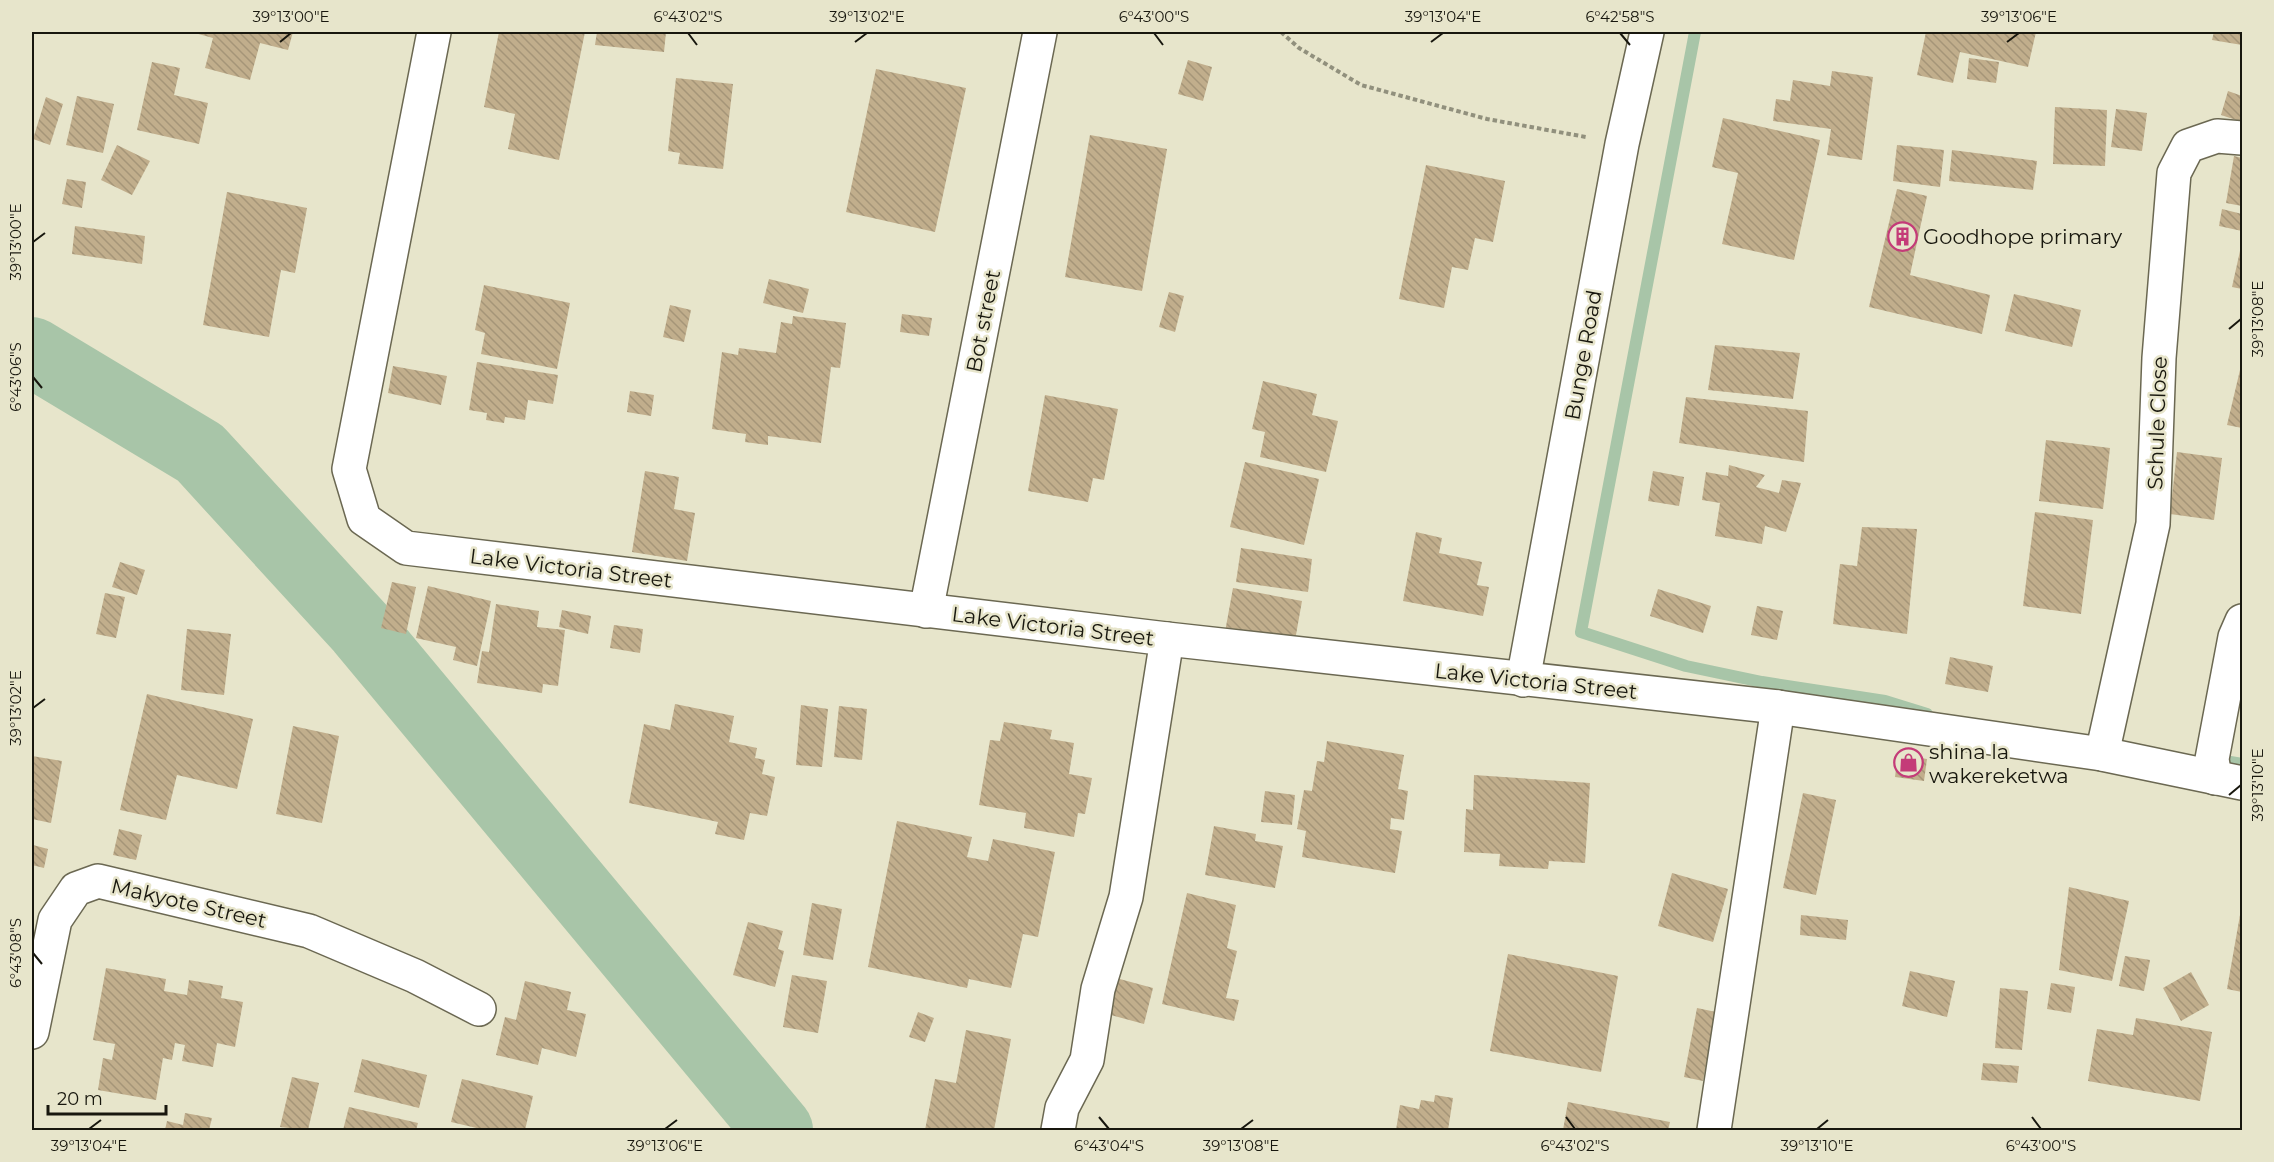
<svg xmlns="http://www.w3.org/2000/svg" width="2274" height="1162" font-family="Montserrat,sans-serif">
<defs>
<pattern id="building-back-hatch" width="6" height="6" patternUnits="userSpaceOnUse" patternTransform="scale(1.5)"><rect width="6" height="6" fill="#c1ae8c"/><path d="M-1 5l2 2M0 0l6 6M5-1l2 2" fill="none" stroke="#a59578"/></pattern>
</defs>
<rect width="100%" height="100%" fill="#e7e5cb"/>
<g fill="none" stroke-linecap="round" stroke-linejoin="round">
<g stroke="#a8c5a8" stroke-width="12">
<polyline points="1695,32 1581,632 1686,666 1762,682 1885,701 1927,714"/>
<polyline points="2213,759 2242,764"/>
</g>
<polyline stroke="#a8c5a8" stroke-width="70" points="32,352 200,453 361,629 778,1130"/>
</g>
<g fill="url(#building-back-hatch)">
<polygon points="191,32 293,32 288,50 260,43 250,80 205,68 213,38"/>
<polygon points="499,32 585,32 559,160 508,149 515,114 484,107"/>
<polygon points="597,32 666,32 664,52 595,45"/>
<polygon points="1926,32 2036,32 2028,67 1960,52 1953,83 1917,75"/>
<polygon points="2214,32 2242,32 2242,45 2212,40"/>
<polygon points="1969,58 1999,62 1996,83 1967,79"/>
<polygon points="1188,60 1212,67 1203,101 1178,94"/>
<polygon points="152,62 180,68 174,95 208,103 199,144 137,130"/>
<polygon points="876,69 966,88 935,232 846,212"/>
<polygon points="1832,71 1873,77 1862,160 1827,155 1831,129 1773,121 1776,99 1790,101 1793,80 1830,86"/>
<polygon points="676,78 733,84 723,169 678,164 680,153 668,151"/>
<polygon points="2228,91 2242,96 2242,122 2221,115"/>
<polygon points="77,96 114,104 103,153 66,145"/>
<polygon points="46,97 63,104 50,145 33,139"/>
<polygon points="2055,107 2107,110 2105,166 2053,164"/>
<polygon points="2116,109 2147,113 2142,151 2111,147"/>
<polygon points="1723,118 1820,140 1794,260 1722,244 1738,173 1712,167"/>
<polygon points="1090,135 1167,149 1142,291 1065,277"/>
<polygon points="117,145 150,161 132,195 101,180"/>
<polygon points="1897,145 1944,150 1940,187 1893,181"/>
<polygon points="1952,150 2037,161 2033,190 1949,181"/>
<polygon points="2234,156 2242,158 2242,206 2226,203"/>
<polygon points="1426,165 1505,181 1493,242 1475,238 1468,270 1452,267 1444,308 1399,299"/>
<polygon points="67,179 86,182 82,208 62,204"/>
<polygon points="1897,189 1927,196 1910,275 1990,295 1982,334 1869,307"/>
<polygon points="227,192 307,208 295,273 281,270 269,337 203,325"/>
<polygon points="2222,209 2242,214 2242,231 2219,226"/>
<polygon points="75,226 145,236 142,264 72,254"/>
<polygon points="2242,242 2242,289 2232,287"/>
<polygon points="769,279 809,289 803,313 763,303"/>
<polygon points="484,285 570,303 557,369 481,354 485,333 475,330"/>
<polygon points="1169,292 1184,296 1175,332 1159,327"/>
<polygon points="2014,294 2081,310 2072,347 2005,331"/>
<polygon points="670,305 691,310 684,342 663,337"/>
<polygon points="902,314 932,318 929,336 900,332"/>
<polygon points="793,316 846,323 840,368 831,367 821,443 768,436 768,445 745,442 746,434 712,429 722,352 738,355 739,348 776,353 781,322 792,324"/>
<polygon points="1715,345 1800,353 1793,399 1708,390"/>
<polygon points="477,362 558,375 553,404 528,400 525,420 505,417 504,423 486,420 487,413 469,410"/>
<polygon points="393,366 447,376 441,405 388,393"/>
<polygon points="2240,370 2242,371 2242,428 2227,425"/>
<polygon points="1263,381 1317,394 1312,415 1338,421 1326,472 1260,457 1265,432 1252,429"/>
<polygon points="630,391 654,395 651,416 627,412"/>
<polygon points="1045,395 1118,409 1104,480 1093,478 1088,502 1028,491"/>
<polygon points="1686,397 1808,411 1804,462 1679,443"/>
<polygon points="2046,440 2110,448 2103,509 2039,501"/>
<polygon points="2177,452 2222,458 2214,520 2170,514"/>
<polygon points="1245,462 1319,479 1304,545 1230,527"/>
<polygon points="1729,465 1765,475 1756,487 1779,493 1782,480 1801,483 1786,532 1765,526 1762,544 1715,536 1720,503 1702,500 1706,472 1728,476"/>
<polygon points="645,471 679,477 674,509 695,513 687,561 632,552"/>
<polygon points="1653,471 1684,477 1679,506 1648,501"/>
<polygon points="2035,512 2093,520 2081,614 2023,606"/>
<polygon points="1862,527 1917,529 1907,634 1833,624 1840,564 1857,566"/>
<polygon points="1416,532 1442,538 1439,553 1482,562 1477,585 1489,587 1483,616 1403,601"/>
<polygon points="1241,548 1312,559 1308,592 1236,582"/>
<polygon points="120,562 145,570 137,595 112,587"/>
<polygon points="392,582 416,587 406,634 381,628"/>
<polygon points="428,586 491,601 477,666 453,660 456,647 416,638"/>
<polygon points="1233,588 1302,601 1294,646 1225,632"/>
<polygon points="1658,589 1711,606 1703,633 1650,616"/>
<polygon points="105,593 125,597 116,638 96,634"/>
<polygon points="496,604 539,611 537,627 565,630 558,686 543,684 542,693 477,683 482,651 489,652"/>
<polygon points="1757,606 1783,611 1777,640 1751,635"/>
<polygon points="562,610 591,616 588,634 559,627"/>
<polygon points="614,625 643,629 640,653 610,648"/>
<polygon points="187,629 231,634 224,695 181,690"/>
<polygon points="1950,657 1993,666 1988,692 1945,684"/>
<polygon points="147,694 253,719 237,789 177,775 166,820 120,810"/>
<polygon points="675,704 734,716 729,742 757,748 755,758 765,760 762,774 775,777 767,816 750,813 744,840 715,834 718,822 629,803 644,724 670,730"/>
<polygon points="801,705 828,709 822,767 796,765"/>
<polygon points="839,706 867,709 862,760 834,757"/>
<polygon points="1004,722 1052,730 1050,739 1074,743 1069,774 1092,778 1085,814 1078,813 1074,837 1024,828 1026,813 979,805 990,740 1000,741"/>
<polygon points="293,726 339,736 322,823 276,814"/>
<polygon points="1327,741 1404,755 1398,789 1408,791 1404,820 1391,818 1390,829 1402,831 1395,873 1302,857 1306,831 1297,829 1304,790 1312,791 1317,761 1324,762"/>
<polygon points="1898,754 1927,759 1924,781 1895,777"/>
<polygon points="32,756 62,761 51,823 32,819"/>
<polygon points="1474,775 1590,783 1585,863 1549,861 1548,869 1499,866 1500,854 1464,852 1466,809 1473,810"/>
<polygon points="1265,791 1295,795 1292,825 1261,822"/>
<polygon points="1803,793 1836,800 1816,895 1783,888"/>
<polygon points="897,821 972,837 967,857 988,861 993,839 1055,852 1038,937 1023,934 1011,988 969,979 967,988 868,967"/>
<polygon points="1214,826 1256,834 1255,841 1283,846 1275,888 1205,875"/>
<polygon points="119,829 142,835 136,860 113,855"/>
<polygon points="33,845 48,849 44,868 32,865"/>
<polygon points="1672,873 1728,889 1713,942 1658,926"/>
<polygon points="2069,887 2129,901 2112,981 2059,970"/>
<polygon points="1187,893 1236,905 1227,948 1237,951 1226,998 1239,1000 1234,1021 1162,1004"/>
<polygon points="812,903 842,909 833,960 803,955"/>
<polygon points="1801,915 1848,920 1846,940 1800,935"/>
<polygon points="2240,915 2242,916 2242,992 2227,989"/>
<polygon points="748,922 783,931 778,949 784,951 775,987 733,975"/>
<polygon points="1508,954 1618,976 1601,1072 1490,1051"/>
<polygon points="2125,956 2150,960 2144,991 2119,986"/>
<polygon points="106,968 166,979 164,991 187,995 189,980 223,986 221,998 243,1002 235,1047 217,1043 213,1067 182,1061 185,1045 175,1043 172,1060 163,1058 156,1100 98,1090 103,1058 112,1060 115,1044 93,1040"/>
<polygon points="1910,971 1955,981 1947,1017 1902,1006"/>
<polygon points="2191,972 2209,1005 2181,1021 2163,988"/>
<polygon points="792,975 827,981 818,1033 783,1027"/>
<polygon points="1116,978 1153,988 1144,1024 1107,1014"/>
<polygon points="525,981 571,992 567,1010 586,1014 576,1057 542,1048 538,1065 496,1055 505,1017 516,1020"/>
<polygon points="2051,983 2075,987 2071,1013 2047,1009"/>
<polygon points="2000,988 2028,991 2022,1050 1995,1048"/>
<polygon points="1697,1008 1716,1012 1703,1081 1684,1077"/>
<polygon points="918,1012 934,1018 925,1042 909,1037"/>
<polygon points="2136,1018 2212,1032 2200,1101 2088,1081 2097,1029 2133,1035"/>
<polygon points="966,1030 1011,1039 994,1130 925,1130 935,1079 956,1083"/>
<polygon points="362,1059 427,1075 419,1108 354,1092"/>
<polygon points="1983,1063 2019,1066 2017,1083 1981,1080"/>
<polygon points="292,1077 319,1083 308,1130 280,1127"/>
<polygon points="462,1079 533,1096 525,1130 485,1130 451,1122"/>
<polygon points="1435,1095 1453,1098 1448,1130 1396,1130 1400,1105 1419,1109 1421,1100 1434,1102"/>
<polygon points="1568,1102 1670,1122 1668,1130 1563,1130"/>
<polygon points="349,1107 418,1123 416,1130 343,1130"/>
<polygon points="185,1113 212,1118 209,1130 165,1130 167,1121 183,1125"/>
</g>
<g fill="none" stroke-linecap="round" stroke-linejoin="round">
<defs>
<g id="minor">
<polyline points="434,32 349,469 364,519 406,548 1167,639 1778,707 2102,754 2242,783"/>
<polyline points="926,611 1040,32"/>
<polyline points="1523,680 1622,144 1647,32"/>
<polyline points="2102,754 2153,524 2159,358 2174,173 2188,146 2217,136 2242,138"/>
<polyline points="2215,778 2212,759 2235,637 2242,621"/>
<polyline points="32,1032 55,920 76,889 98,881 309,931 415,976 479,1009"/>
<polyline points="1058,1130 1062,1108 1087,1060 1098,989 1126,897 1167,639"/>
<polyline points="1714,1130 1778,707"/>
</g>
</defs>
<use href="#minor" stroke="#6b6852" stroke-width="36"/>
<polyline stroke="#91907d" stroke-width="4" stroke-dasharray="4.5 3" stroke-linecap="butt" points="1281,32 1299,48 1361,85 1487,119 1586,137"/>
<use href="#minor" stroke="#fff" stroke-width="33"/>
</g>
<path fill="none" stroke="#18170e" stroke-width="2" d="M688,33L697,45M1154,33L1163,45M1620,33L1630,45M280,42L291,33M855,42L867,33M1431,42L1443,33M2007,42L2019,33M33,242L45,233M2229,329L2241,319M33,377L42,388M33,708L45,699M2229,795L2241,785M33,953L42,964M1099,1117L1109,1129M1566,1117L1575,1129M2032,1117L2041,1129M89,1129L101,1120M665,1129L677,1120M1241,1129L1253,1120M1817,1129L1828,1120"/>
<defs>
<symbol id="building-ring" viewBox="-11 -11 22 22"><circle r="9.5" fill="#e7e5cb" stroke="#c43b78" stroke-width="1.5"/><path d="M-4-6H4V6H1V3H-1V6H-4ZM-2.5-4.3h1.7v1.8h-1.7ZM.8-4.3h1.7v1.8H.8ZM-2.5-1h1.7V.8h-1.7ZM.8-1h1.7V.8H.8Z" fill="#c43b78"/></symbol>
<symbol id="shop-ring" viewBox="-11 -11 22 22"><circle r="9.5" fill="#e7e5cb" stroke="#c43b78" stroke-width="1.5"/><path d="M-5-2.5h2.3a2.7 3.5 0 0 1 5.4 0H5L5.5 6h-11ZM-1.5-2.5h3a1.5 2.3 0 0 0-3 0Z" fill="#c43b78"/></symbol>
</defs>
<g fill-rule="evenodd">
<use href="#building-ring" x="1886" y="220" width="33" height="33"/>
<use href="#shop-ring" x="1892" y="746" width="33" height="33"/>
</g>
<g text-anchor="middle" dominant-baseline="central" stroke-width="5" stroke-linejoin="round" paint-order="stroke">
<g font-size="21" fill="#18170e" stroke="#e7e5cb" text-anchor="start">
<text x="1923" y="236">Goodhope primary</text>
<text x="1929" y="751">shina la<tspan x="1929" dy="24">wakereketwa</tspan></text>
</g>
<g font-size="21" fill="#18170e" stroke="#e7e5cb">
<text transform="translate(983 321) rotate(-79)">Bot street</text>
<text transform="translate(1583 355) rotate(-80)">Bunge Road</text>
<text transform="translate(2157 423) rotate(-88)">Schule Close</text>
<text transform="translate(571 568) rotate(7)">Lake Victoria Street</text>
<text transform="translate(1053 626) rotate(7)">Lake Victoria Street</text>
<text transform="translate(1536 681) rotate(6)">Lake Victoria Street</text>
<text transform="translate(189 903) rotate(13)">Makyote Street</text>
</g>
</g>
<rect width="2274" height="1162" fill="none" stroke="#e7e5cb" stroke-width="66"/>
<path d="M48 1105v9h118v-9" fill="none" stroke="#18170e" stroke-width="3"/>
<text x="57" y="1105" font-size="18" fill="#18170e" stroke="#e7e5cb" stroke-width="4.5" paint-order="stroke">20 m</text>
<rect x="33" y="33" width="2208" height="1096" fill="none" stroke="#18170e" stroke-width="2"/>
<g font-size="15" text-anchor="middle" fill="#18170e">
<text x="291" y="22">39°13'00"E</text>
<text x="688" y="22">6°43'02"S</text>
<text x="867" y="22">39°13'02"E</text>
<text x="1154" y="22">6°43'00"S</text>
<text x="1443" y="22">39°13'04"E</text>
<text x="1620" y="22">6°42'58"S</text>
<text x="2019" y="22">39°13'06"E</text>
<text transform="translate(16 242) rotate(-90)" y="5">39°13'00"E</text>
<text transform="translate(2258 319) rotate(-90)" y="5">39°13'08"E</text>
<text transform="translate(16 377) rotate(-90)" y="5">6°43'06"S</text>
<text transform="translate(16 708) rotate(-90)" y="5">39°13'02"E</text>
<text transform="translate(2258 785) rotate(-90)" y="5">39°13'10"E</text>
<text transform="translate(16 953) rotate(-90)" y="5">6°43'08"S</text>
<text x="89" y="1151">39°13'04"E</text>
<text x="665" y="1151">39°13'06"E</text>
<text x="1109" y="1151">6°43'04"S</text>
<text x="1241" y="1151">39°13'08"E</text>
<text x="1575" y="1151">6°43'02"S</text>
<text x="1817" y="1151">39°13'10"E</text>
<text x="2041" y="1151">6°43'00"S</text>
</g>
</svg>
